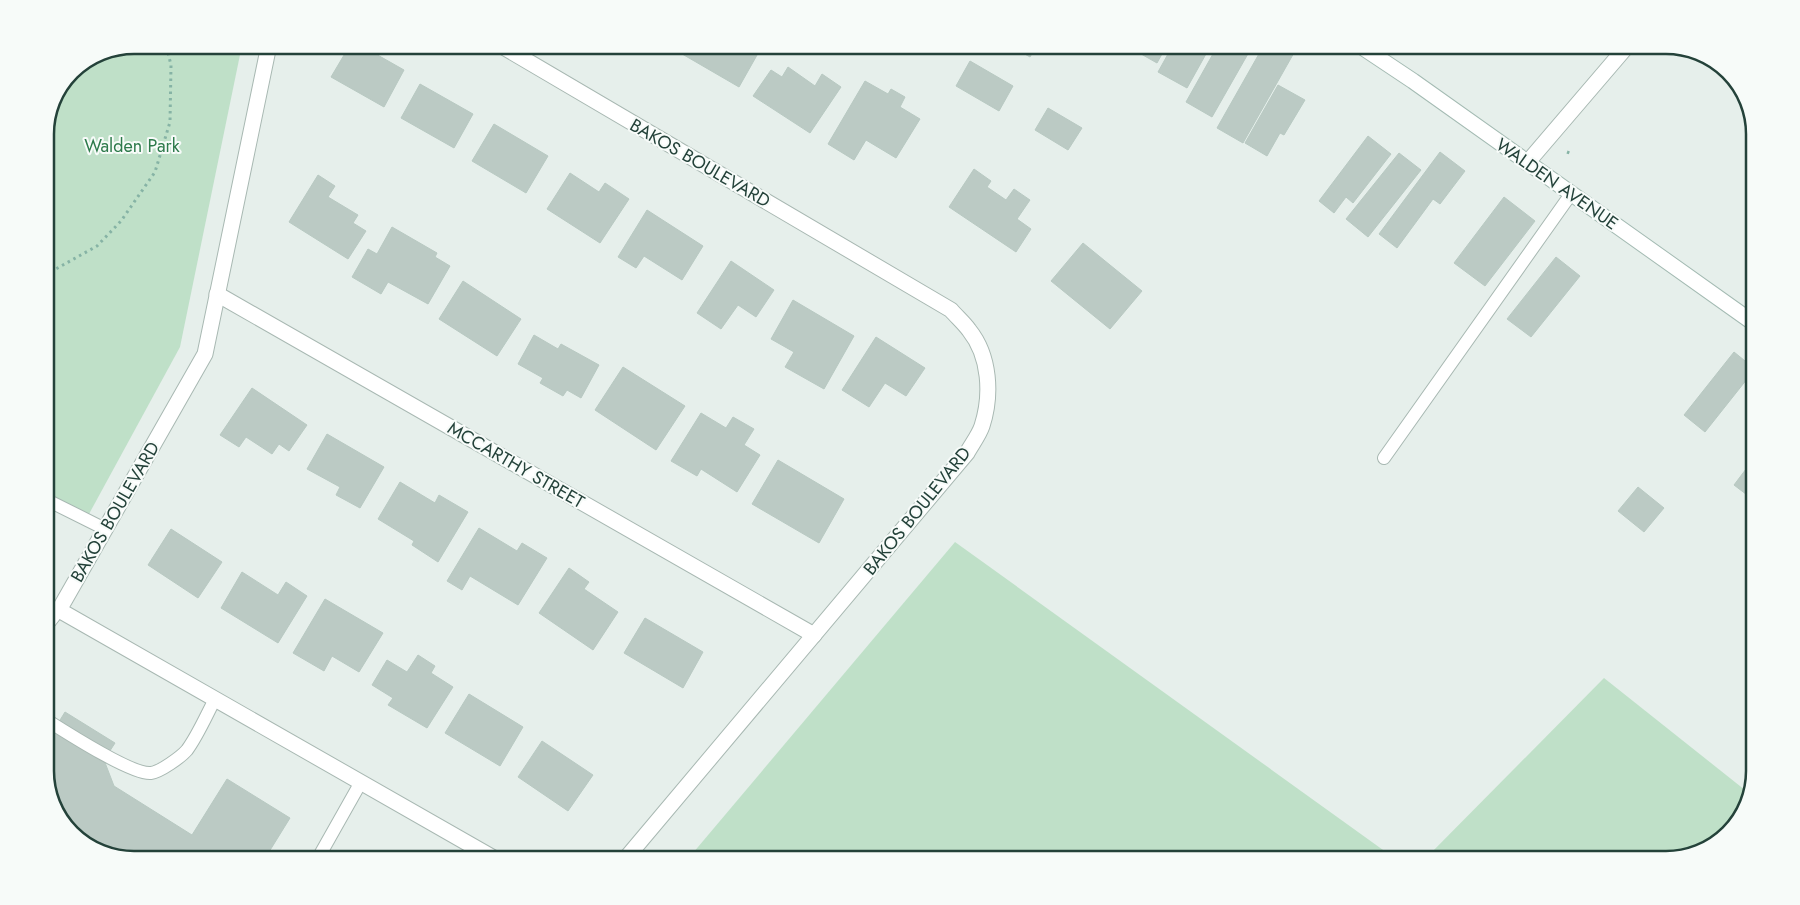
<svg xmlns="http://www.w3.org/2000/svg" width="1800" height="905" font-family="Jost,sans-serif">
<rect width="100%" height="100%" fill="#e6efeb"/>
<g fill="#bfe0c8">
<polygon points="134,45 242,45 180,347 83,525 45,506 45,128 71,71 100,52"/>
<polygon points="955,542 1397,860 687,860"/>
<polygon points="1604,678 1750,794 1746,810 1715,845 1667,860 1424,860"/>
</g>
<g fill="#bbcac4" stroke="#b8c9c2">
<polygon points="350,45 360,45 404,70 384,107 331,77"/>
<polygon points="681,45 755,45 761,48 739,87 677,51"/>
<polygon points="1009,45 1037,45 1030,57"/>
<polygon points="1128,45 1167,45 1157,63 1127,46"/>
<polygon points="1173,45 1211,45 1187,88 1158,72"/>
<polygon points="1218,45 1253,45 1212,117 1186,102"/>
<polygon points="1264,45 1283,45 1295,51 1243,143 1217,128"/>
<polygon points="970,61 1013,86 999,111 956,86"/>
<polygon points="788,67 815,86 822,74 841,87 810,133 753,96 771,70 782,77"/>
<polygon points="865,81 888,94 891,89 905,97 900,107 920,119 896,158 866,140 854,160 828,144"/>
<polygon points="420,84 473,114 454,148 401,118"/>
<polygon points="1278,85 1305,100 1284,135 1280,133 1267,156 1245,143"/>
<polygon points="1048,108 1082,128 1068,150 1035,130"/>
<polygon points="494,124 548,156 526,193 472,161"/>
<polygon points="1368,136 1391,154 1353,203 1346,197 1334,213 1319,201"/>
<polygon points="1440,152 1465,171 1440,204 1433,199 1397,248 1379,234"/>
<polygon points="1399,153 1421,170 1368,237 1346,219"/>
<polygon points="974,169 991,181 987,187 1006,200 1014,189 1030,200 1017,219 1031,229 1016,252 949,207"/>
<polygon points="570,173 599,192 605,183 629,199 600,243 547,209"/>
<polygon points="318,175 335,186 328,197 358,215 353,223 366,231 348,259 289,222"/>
<polygon points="1504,197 1535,221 1485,286 1454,263"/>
<polygon points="647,210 703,246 682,280 644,256 636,268 618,257"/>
<polygon points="392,227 437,253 435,257 450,266 428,304 388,282 381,294 352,277 368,249 377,254"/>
<polygon points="1083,243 1142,291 1110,329 1051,281"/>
<polygon points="1556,257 1580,276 1531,337 1507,319"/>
<polygon points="731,261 774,290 756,317 738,305 721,329 697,313"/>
<polygon points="463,281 521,319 497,356 439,319"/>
<polygon points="793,300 854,336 824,389 785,367 794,352 771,339"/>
<polygon points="534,335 558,349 561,344 599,365 581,398 567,390 563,396 540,383 543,378 518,364"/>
<polygon points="876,337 925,368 906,396 885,383 869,407 842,390"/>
<polygon points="1734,352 1755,369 1705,432 1684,415"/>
<polygon points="623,367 685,406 656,450 595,410"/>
<polygon points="252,388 307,425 289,451 279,444 272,454 246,437 239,447 220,435"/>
<polygon points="701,413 726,428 733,417 754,429 744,445 760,455 737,492 701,469 697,476 671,461"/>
<polygon points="327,434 384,467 360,508 336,495 340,487 307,469"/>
<polygon points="1755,457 1755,501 1734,485"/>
<polygon points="778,460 844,499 819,543 752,504"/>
<polygon points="400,482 435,503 439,495 468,512 438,562 412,545 414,541 378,519"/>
<polygon points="1638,487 1664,508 1644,532 1618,511"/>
<polygon points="479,528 517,551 522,543 547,558 518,605 470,576 462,590 447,581"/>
<polygon points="171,529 222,562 198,598 148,565"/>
<polygon points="569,568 589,582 584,589 618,612 593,650 539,613"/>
<polygon points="242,572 278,595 286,582 307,596 278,643 221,608"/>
<polygon points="325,599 383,633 359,672 332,656 324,671 293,653"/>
<polygon points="645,618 703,652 683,688 624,653"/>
<polygon points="418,655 435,666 431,673 453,687 427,728 388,705 393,698 372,685 387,660 407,672"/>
<polygon points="469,694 523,727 500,766 445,733"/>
<polygon points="65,712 115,743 104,760 114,786 192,835 227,779 290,818 264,860 134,860 95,851 60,821 45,778 45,730 57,725"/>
<polygon points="542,741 593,775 568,811 518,777"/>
</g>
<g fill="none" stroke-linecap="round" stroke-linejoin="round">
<defs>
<g id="lane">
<polyline points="1384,458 1571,194"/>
<polyline points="45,499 105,529"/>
<polyline points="45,628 59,610"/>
<path d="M45,719C64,731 132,775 151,773C160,772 181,757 187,750C198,735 206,716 215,699"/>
<polyline points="317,860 361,782"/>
</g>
<g id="street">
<polyline points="269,45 205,354 59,610 497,860"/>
<path d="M500,45L951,310C957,317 964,323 969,330C990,356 992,395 982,426C979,435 972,444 967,453L627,857L623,860"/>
<polyline points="1527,163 1628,45"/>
<polyline points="217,294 814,635"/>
</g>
<polyline id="secondary" points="1359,45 1413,81 1755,324"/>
</defs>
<use href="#lane" stroke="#a8b8b2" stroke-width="14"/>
<use href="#street" stroke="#a8b8b2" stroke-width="17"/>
<use href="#secondary" stroke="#a4bbb3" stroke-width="17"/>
<g stroke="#86b3a5" stroke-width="3" stroke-dasharray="2.5 4" stroke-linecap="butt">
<polyline points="1567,152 1572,154"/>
<polyline points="45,275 97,246 121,221 155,172 170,122 171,65 166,45"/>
</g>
<use href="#lane" stroke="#fff" stroke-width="12"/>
<use href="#street" stroke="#fff" stroke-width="15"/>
<use href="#secondary" stroke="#fff" stroke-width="15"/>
</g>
<g text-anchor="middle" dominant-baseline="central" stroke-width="4" stroke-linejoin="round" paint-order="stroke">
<g font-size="18" fill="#2d7a4b" stroke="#f7fbf9">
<text x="132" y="146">Walden Park</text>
</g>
<g font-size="18" fill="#24423a" stroke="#f7fbf9">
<text transform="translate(700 163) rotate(30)">BAKOS BOULEVARD</text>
<text transform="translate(1557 184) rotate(35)">WALDEN AVENUE</text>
<text transform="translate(516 465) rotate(30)">MCCARTHY STREET</text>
<text transform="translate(917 511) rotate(-51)">BAKOS BOULEVARD</text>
<text transform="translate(115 512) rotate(-60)">BAKOS BOULEVARD</text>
</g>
</g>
<path d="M0 0H1800V905H0ZM134 54H1666A80 80 0 0 1 1746 134V771A80 80 0 0 1 1666 851H134A80 80 0 0 1 54 771V134A80 80 0 0 1 134 54Z" fill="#f7fbf9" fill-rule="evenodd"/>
<path fill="none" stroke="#24423a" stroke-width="2.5" d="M134 54H1666A80 80 0 0 1 1746 134V771A80 80 0 0 1 1666 851H134A80 80 0 0 1 54 771V134A80 80 0 0 1 134 54Z"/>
</svg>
